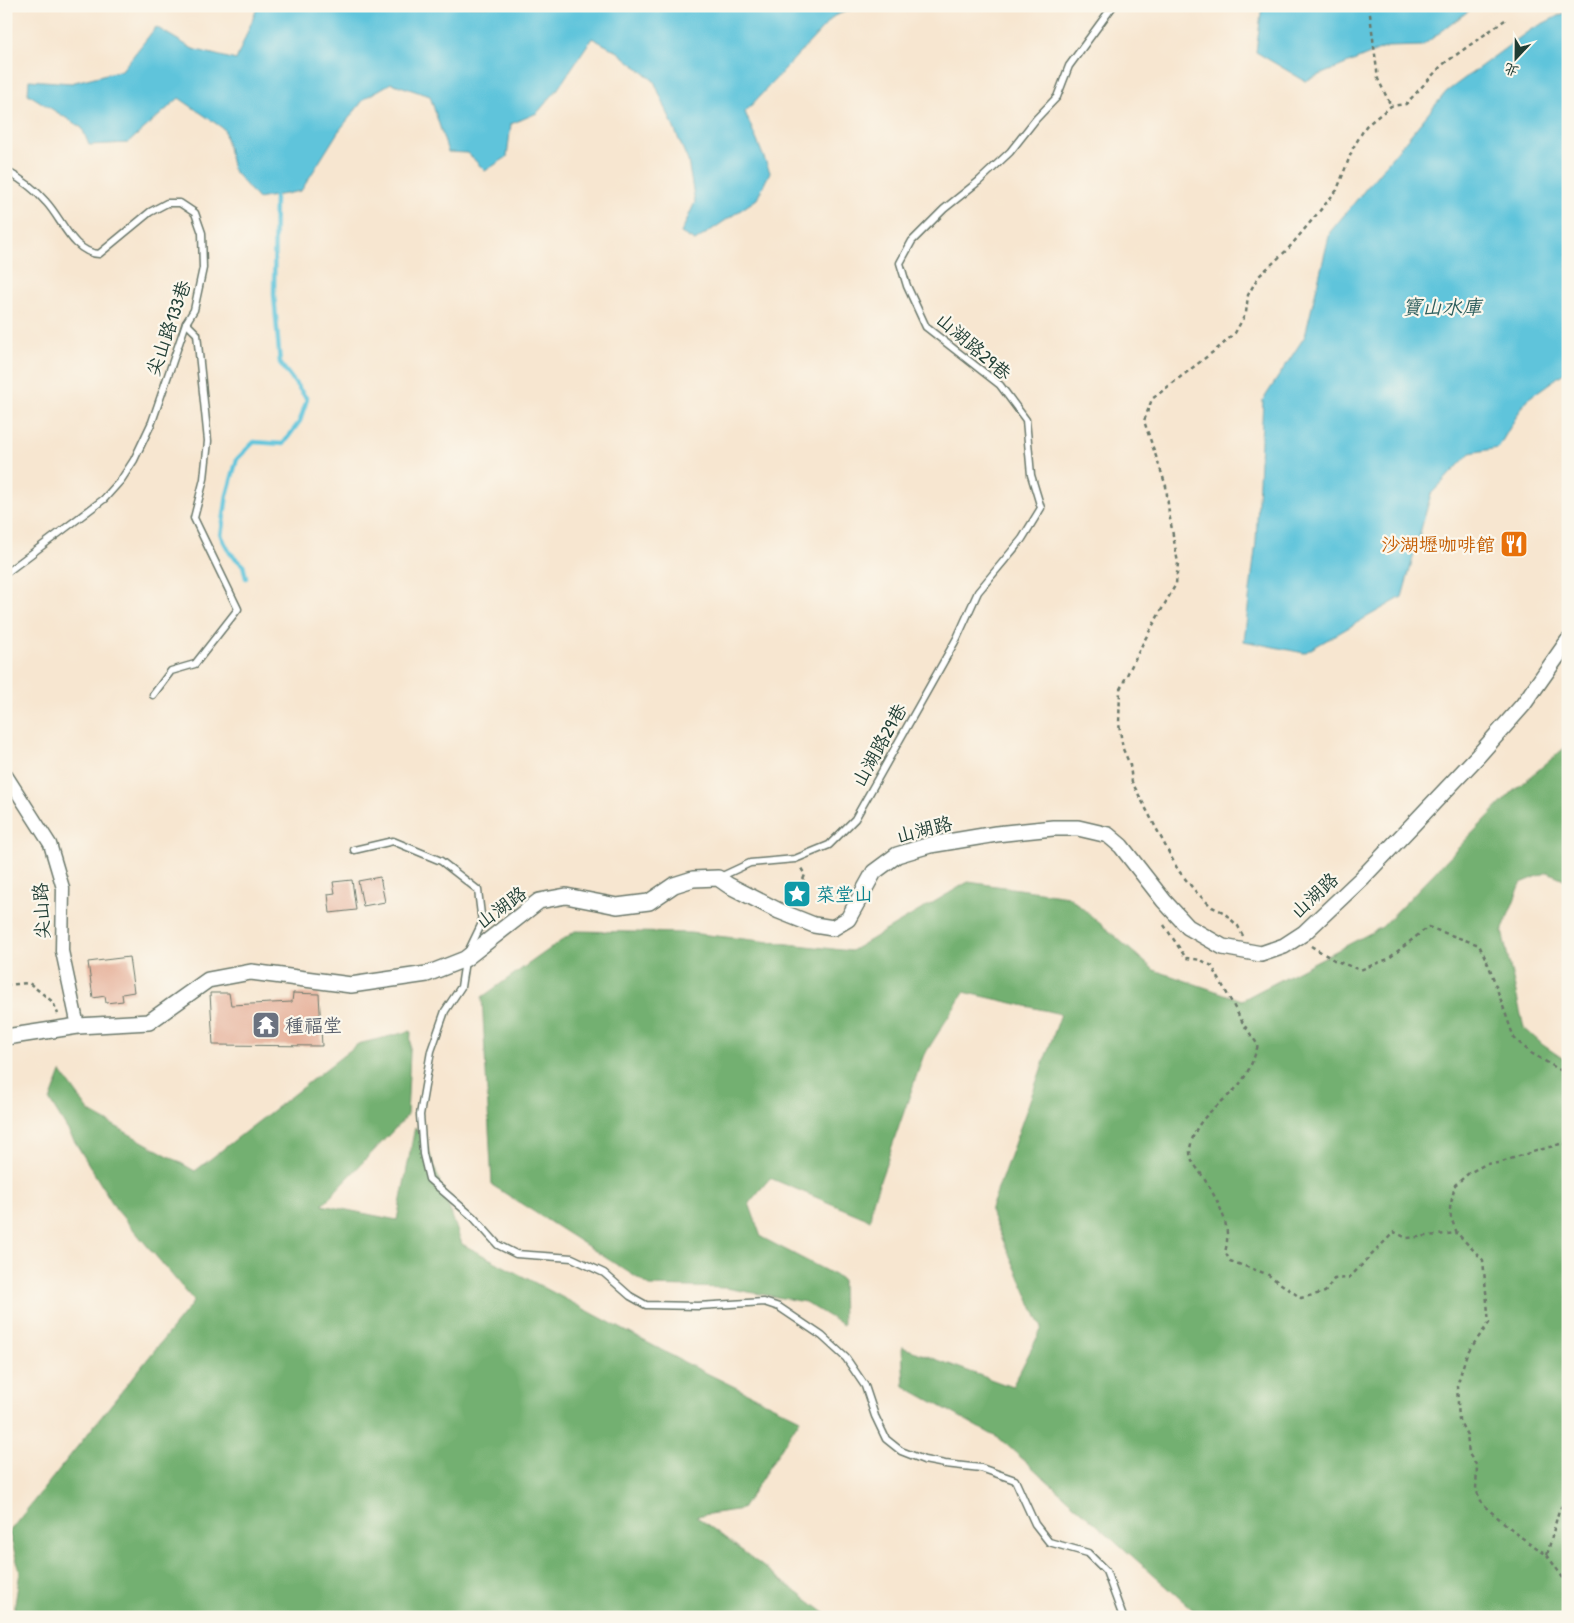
<svg xmlns="http://www.w3.org/2000/svg" width="1574" height="1623" font-family="'Patrick Hand','LXGW WenKai TC',sans-serif">
<rect width="100%" height="100%" fill="#fbf7ec"/>
<filter id="ink" filterUnits="userSpaceOnUse"><feTurbulence type="fractalNoise" baseFrequency=".02" numOctaves="2"/><feDisplacementMap in="SourceGraphic" scale="10" xChannelSelector="R" yChannelSelector="G"/><feConvolveMatrix kernelMatrix="1 2 1 2 8 2 1 2 1" color-interpolation-filters="sRGB"/></filter>
<filter id="wash" filterUnits="userSpaceOnUse"><feTurbulence type="fractalNoise" baseFrequency=".0096" numOctaves="4" result="noise"/><feDisplacementMap in="SourceGraphic" scale="20" xChannelSelector="R" yChannelSelector="G"/><feGaussianBlur stdDeviation="1.12" result="paint"/><feColorMatrix in="noise" values="0 0 0 0 0 0 0 0 0 0 0 0 0 0 0 0 0 1.4 0 .05"/><feComposite in="paint" operator="in"/></filter>
<g filter="url(#wash)">
<rect width="100%" height="100%" fill="#f7e6d0"/>
<g fill="#73b071" stroke="#497652">
<polygon points="1568,745 1568,881 1548,872 1521,883 1502,931 1524,1028 1543,1045 1568,1062 1568,1617 1201,1617 1000,1439 904,1386 902,1347 1012,1387 1042,1328 990,1211 1061,1014 964,992 923,1057 873,1201 870,1220 770,1178 749,1203 761,1237 842,1279 843,1325 805,1302 726,1288 650,1286 492,1185 482,997 575,931 690,933 851,951 968,882 1068,896 1154,970 1242,1000 1382,927 1512,792"/>
<polygon points="411,1031 407,1116 322,1205 397,1220 415,1127 427,1146 462,1244 684,1362 800,1419 742,1509 696,1516 830,1617 13,1617 20,1572 9,1532 194,1301 116,1209 50,1101 61,1072 90,1112 195,1171 358,1044"/>
</g>
<g fill="#5ec4db" stroke="#3e8088">
<polygon points="258,6 344,6 344,8 359,10 365,6 860,6 834,16 745,112 770,172 757,199 695,241 681,233 695,202 688,161 654,81 618,52 592,38 557,90 537,113 511,124 507,157 485,171 468,153 448,152 430,96 391,83 365,98 338,132 301,191 258,199 233,170 224,129 179,98 128,143 89,145 82,128 28,94 29,80 71,83 122,70 156,27 193,49 236,60"/>
<polygon points="1262,6 1475,6 1422,46 1387,47 1305,81 1256,52"/>
<polygon points="1568,11 1568,370 1526,400 1498,448 1470,453 1431,494 1402,597 1304,653 1244,641 1256,542 1263,400 1305,336 1330,232 1446,92 1530,30"/>
</g>
<g fill="none" stroke-linecap="round" stroke-linejoin="round">
<polyline stroke="#5ec4db" stroke-width="4.5" points="246,578 243,565 230,553 221,536 227,495 237,459 254,442 283,444 300,421 307,399 280,363 274,295 275,191"/>
</g>
<g id="blocks">
<g fill="#e5ae97">
<polygon points="380,877 385,902 363,906 358,881"/>
<polygon points="352,880 356,910 330,913 328,894 335,893 333,882"/>
<polygon points="129,957 134,992 122,994 123,1001 106,1003 105,996 93,998 88,962"/>
<polygon points="210,993 229,993 231,1005 292,1002 293,993 319,994 322,1046 213,1045"/>
</g>
</g>
</g>
<g filter="url(#ink)">
<use href="#blocks" fill-opacity="0" stroke="#6b786b" stroke-width="1"/>
<g fill="none" stroke-linecap="round" stroke-linejoin="round">
<defs>
<g id="service">
<path d="M6,171C21,179 35,189 46,202C62,219 73,253 99,254L150,212L167,203H180L195,213L202,233L203,268L194,310L186,323L152,422L134,460L121,480L104,499L6,573"/>
<polyline points="153,695 171,671 195,664 238,609 194,518 204,479 208,441 197,334 186,323"/>
<polyline points="354,850 393,841 441,861 478,890 482,923 468,952"/>
<polyline points="720,877 750,863 795,859 829,845 855,819 957,638 978,592 1022,539 1041,508 1031,475 1026,420 1000,385 926,327 907,286 900,263 912,241 944,209 979,181 1010,152 1036,119 1057,97 1069,66 1113,6"/>
<polyline points="465,961 461,987 445,1011 431,1051 420,1115 423,1154 429,1179 474,1218 498,1245 516,1254 572,1258 604,1273 630,1296 646,1305 698,1306 764,1302 779,1307 822,1336 846,1358 865,1386 875,1416 886,1439 901,1451 924,1460 945,1464 981,1468 1015,1480 1035,1524 1049,1542 1088,1553 1106,1571 1123,1617"/>
</g>
<polyline id="minor" points="6,775 50,844 63,888 62,951 78,1026"/>
<polyline id="tertiary" points="6,1037 78,1026 149,1022 208,980 251,972 351,985 427,974 465,959 539,901 566,896 617,906 649,902 674,885 693,879 718,878 728,885 779,911 814,925 833,928 848,919 874,872 897,855 930,845 996,834 1053,828 1078,828 1108,835 1121,846 1164,901 1188,927 1223,947 1261,954 1284,946 1304,933 1362,878 1477,757 1523,705 1568,641"/>
</defs>
<use href="#service" stroke="#6b786b" stroke-width="9"/>
<use href="#minor" stroke="#6b786b" stroke-width="15"/>
<use href="#tertiary" stroke="#6b786b" stroke-width="18"/>
<g stroke="#6b786b" stroke-width="2.5" stroke-dasharray="4 4" stroke-linecap="butt">
<polyline points="1369,6 1378,79 1391,106"/>
<polyline points="797,894 805,875 801,868"/>
<path d="M1164,925L1186,958L1201,960L1212,966L1244,1025L1258,1045C1254,1059 1248,1074 1238,1086C1221,1105 1197,1116 1191,1144C1187,1160 1196,1165 1203,1177C1217,1199 1233,1226 1225,1252L1230,1261L1267,1274L1301,1298L1325,1292L1334,1279L1349,1278L1394,1232L1407,1238L1457,1233"/>
<polyline points="1243,936 1238,926 1223,912 1212,907 1196,892 1178,870 1132,782 1130,765 1123,749 1119,724 1120,689 1144,641 1176,584 1178,563 1169,513 1166,486 1144,421 1152,399 1222,345 1235,333 1246,313 1248,295 1258,277 1288,249 1337,190 1353,148 1366,126 1391,106 1406,104 1442,65 1505,20"/>
<polyline points="1311,946 1334,960 1360,970 1388,959 1428,927 1479,945 1489,966 1514,1038 1531,1053 1560,1070 1568,1069"/>
<polyline points="6,985 29,983 53,1002 58,1014"/>
<polyline points="1568,1144 1560,1144 1519,1156 1499,1163 1486,1164 1469,1173 1455,1185 1450,1208 1451,1218 1457,1233 1483,1260 1489,1323 1467,1353 1457,1386 1459,1420 1467,1435 1469,1454 1477,1466 1476,1490 1483,1505 1521,1537 1547,1555 1559,1510 1568,1498"/>
<polyline points="1547,1555 1568,1585"/>
</g>
<use href="#service" stroke="#fff" stroke-width="6"/>
<use href="#minor" stroke="#fff" stroke-width="12"/>
<use href="#tertiary" stroke="#fff" stroke-width="15"/>
</g>
</g>
<defs>
<symbol id="restaurant-square" viewBox="-11 -11 22 22"><rect x="-9" y="-9" width="18" height="18" rx="4" fill="#e8710a" stroke="#fbf7ec"/><path d="M-5-6h1v4h1v-4h1v4h1v-4h1v5L-1.5 .5V6h-2V.5L-5-1ZM5-6V6H3V1.5H1.5Q1.5-4 5-6Z" fill="#fff"/></symbol>
<symbol id="sight-square" viewBox="-11 -11 22 22"><rect x="-9" y="-9" width="18" height="18" rx="4" fill="#0f9aa8" stroke="#fbf7ec"/><path d="M0-6L1.8-2.2L6-1.7L2.9 1.2L3.7 5.4L0 3.3L-3.7 5.4L-2.9 1.2L-6-1.7L-1.8-2.2Z" fill="#fff"/></symbol>
<symbol id="temple-square" viewBox="-11 -11 22 22"><rect x="-9" y="-9" width="18" height="18" rx="4" fill="#6b7280" stroke="#fbf7ec"/><path d="M0-6L5-2H3V0L6.5 2.5H4V6H1.5V3h-3V6H-4V2.5H-6.5L-3 0V-2H-5Z" fill="#fff"/></symbol>
</defs>
<g fill-rule="evenodd">
<use href="#restaurant-square" x="1498" y="528" width="32" height="32"/>
<use href="#sight-square" x="781" y="878" width="32" height="32"/>
<use href="#temple-square" x="250" y="1009" width="32" height="32"/>
</g>
<g text-anchor="middle" dominant-baseline="central" stroke-width="4.5" stroke-linejoin="round" paint-order="stroke">
<g font-size="19" fill="#1f3d34" stroke="#fbf7ec">
<text transform="translate(168 328) rotate(-71)">尖山路133巷</text>
<text transform="translate(974 346) rotate(41)">山湖路29巷</text>
<text transform="translate(879 745) rotate(-61)">山湖路29巷</text>
<text transform="translate(924 829) rotate(-14)">山湖路</text>
<text transform="translate(1314 895) rotate(-43)">山湖路</text>
<text transform="translate(501 907) rotate(-36)">山湖路</text>
<text transform="translate(41 911) rotate(-93)">尖山路</text>
</g>
<g font-size="19" fill="#c56008" stroke="#fbf7ec" text-anchor="end">
<text x="1495" y="544">沙湖壢咖啡館</text>
</g>
<g font-size="19" fill="#0d838f" stroke="#fbf7ec" text-anchor="start">
<text x="816" y="894">菜堂山</text>
</g>
<g font-size="19" fill="#5b616d" stroke="#fbf7ec" text-anchor="start">
<text x="285" y="1025">種福堂</text>
</g>
<g font-size="20" font-style="italic" fill="#2f5f5e" stroke="#fbf7ec">
<text x="1442" y="306">寶山水庫</text>
</g>
</g>
<rect width="1574" height="1623" fill="none" stroke="#fbf7ec" stroke-width="25"/>
<g transform="translate(1516 58) rotate(202)" stroke="#fbf7ec" stroke-width="4" paint-order="stroke">
<path d="M0-4L9 19L0 12L-9 19Z" fill="#1f3d34"/>
<text y="-8" font-size="14" font-weight="bold" text-anchor="middle" fill="#1f3d34">北</text>
</g>
</svg>
